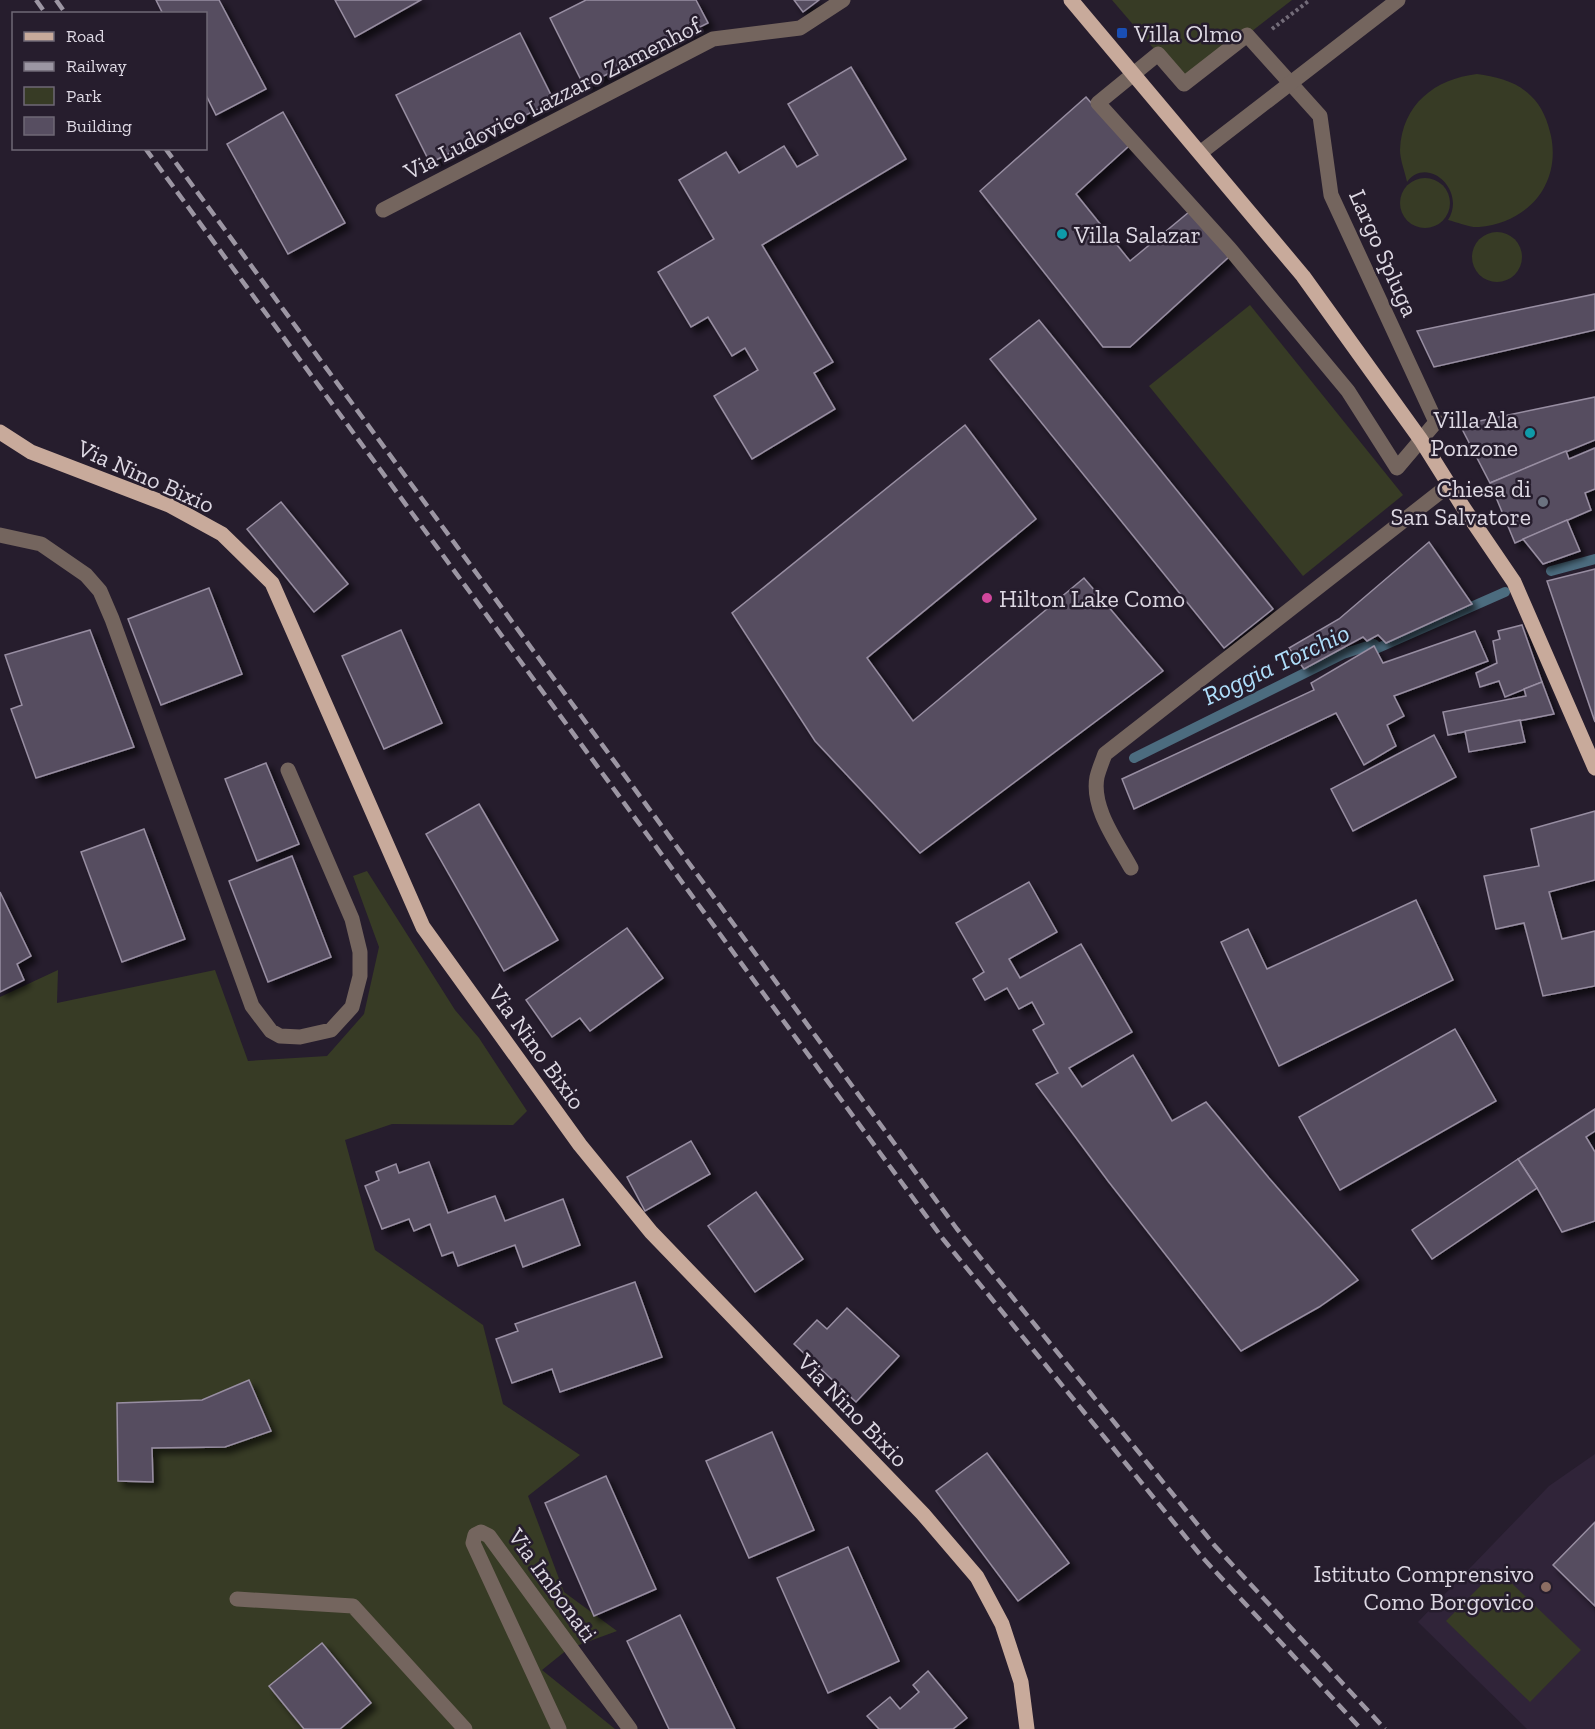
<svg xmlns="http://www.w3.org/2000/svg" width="1595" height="1729" font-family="'Zilla Slab',serif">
<defs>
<filter id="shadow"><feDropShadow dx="5.5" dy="5.5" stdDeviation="3" flood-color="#0009"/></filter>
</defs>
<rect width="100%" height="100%" fill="#261d2d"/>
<polygon fill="#302439" points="1595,1454 1595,1729 1527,1729 1418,1622 1549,1486"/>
<g fill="#373b25">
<polygon points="1112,0 1292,0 1184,84"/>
<path d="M1477,74C1497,77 1516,81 1531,96C1542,106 1548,122 1551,136C1561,185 1527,223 1479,227C1470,228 1457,222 1448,220C1467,190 1427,155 1407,182C1405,172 1400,160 1400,150C1402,104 1435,79 1477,74Z"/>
<circle cx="1425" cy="203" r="25"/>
<circle cx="1497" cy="257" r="25"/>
<polygon points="1250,305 1403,495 1303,576 1149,386"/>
<polygon points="367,871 455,1010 479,1038 527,1111 513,1125 392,1124 345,1140 375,1250 483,1325 503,1404 580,1455 528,1496 564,1592 617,1631 568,1649 542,1670 615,1729 0,1729 0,997 58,970 57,1003 215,970 248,1061 327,1056 364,1014 379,947 353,876"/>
<polygon points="1497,1569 1581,1650 1530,1702 1446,1621"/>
</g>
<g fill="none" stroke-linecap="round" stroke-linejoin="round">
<g stroke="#4c6c7f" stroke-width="10">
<polyline points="1551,571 1595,559"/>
<polyline points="1134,758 1343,654 1374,644 1378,648 1505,592"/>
</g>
</g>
<g fill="#574e61" stroke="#988ea2" stroke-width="1.5" filter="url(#shadow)">
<polygon points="156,0 219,0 266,89 216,115 206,95 206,14 163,14"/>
<polygon points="335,0 421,0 355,37"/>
<polygon points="586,0 696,0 708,23 584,86 550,18"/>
<polygon points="794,0 819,0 803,12"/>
<polygon points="520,33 554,101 430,163 396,95"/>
<polygon points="851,67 906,159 762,245 833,362 814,373 835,409 752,459 714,396 758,370 745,348 732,356 708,317 691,327 658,272 714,239 679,180 726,152 739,173 784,146 797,167 818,155 788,104"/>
<polygon points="1086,97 1129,146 1076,194 1130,261 1189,212 1230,256 1130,347 1103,347 980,191"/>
<polygon points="283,112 345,223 288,254 227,144"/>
<polygon points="1595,294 1595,330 1434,367 1417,331"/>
<polygon points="1039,320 1273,609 1224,648 990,359"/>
<polygon points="1595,397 1595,440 1490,483 1460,425"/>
<polygon points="965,425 1036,519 867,658 913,721 1084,578 1163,671 920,853 815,741 732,613"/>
<polygon points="1595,448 1595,489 1585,493 1591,510 1515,543 1490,483 1566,451 1569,459"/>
<polygon points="281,502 348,584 314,612 247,529"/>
<polygon points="1567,520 1580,551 1543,564 1523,539"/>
<polygon points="1429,542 1472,604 1386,643 1378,635 1367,641 1363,637 1304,669 1289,648 1339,619"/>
<polygon points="1595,569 1595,722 1547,581"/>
<polygon points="209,588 242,674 161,705 128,619"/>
<polygon points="1522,625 1542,682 1505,697 1499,681 1480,687 1476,673 1497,663 1493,641 1500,639 1498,631"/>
<polygon points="90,630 134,747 36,778 11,709 22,705 5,655"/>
<polygon points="401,630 442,723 384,749 342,656"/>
<polygon points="1475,631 1488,661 1394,696 1404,716 1387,725 1396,746 1364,765 1336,713 1134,809 1122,779 1314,690 1311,683 1374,646 1383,663"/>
<polygon points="1542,682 1554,714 1448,735 1443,712 1526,696 1524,689"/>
<polygon points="1520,720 1525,742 1469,752 1465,731"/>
<polygon points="1434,735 1456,777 1353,831 1331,789"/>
<polygon points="266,763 299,844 257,861 225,779"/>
<polygon points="479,804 558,940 504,971 426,834"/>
<polygon points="1595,811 1595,880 1549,892 1562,939 1595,931 1595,986 1543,996 1524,923 1496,929 1484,876 1539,866 1531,829"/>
<polygon points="144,829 185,939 122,962 81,852"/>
<polygon points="292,856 331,957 268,982 229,881"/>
<polygon points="1029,882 1057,932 1009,959 1020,978 1081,944 1132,1032 1069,1068 1082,1087 1133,1055 1172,1121 1206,1102 1269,1178 1358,1280 1319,1307 1241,1351 1108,1181 1036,1084 1058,1073 1033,1030 1044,1024 1032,1002 1019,1009 1007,988 985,1000 973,979 984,972 956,923"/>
<polygon points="0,892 31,956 17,964 24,980 0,992"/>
<polygon points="1416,900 1453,980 1279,1066 1221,942 1248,929 1267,969"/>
<polygon points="627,928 663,978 590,1031 580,1018 552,1037 526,1000"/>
<polygon points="1455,1029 1496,1101 1340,1190 1299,1117"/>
<polygon points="1595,1109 1595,1131 1586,1137 1595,1152 1595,1221 1562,1232 1537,1188 1518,1159"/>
<polygon points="691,1141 710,1174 645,1211 627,1177"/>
<polygon points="1518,1159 1537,1188 1432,1259 1412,1230"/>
<polygon points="429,1162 448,1213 495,1196 505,1221 563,1199 580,1245 523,1267 515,1245 458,1266 453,1252 442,1256 430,1224 414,1231 409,1219 382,1229 365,1186 379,1180 376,1172 396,1164 399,1173"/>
<polygon points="756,1192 803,1259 755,1292 708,1226"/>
<polygon points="635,1282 662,1357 560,1392 552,1369 512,1383 496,1339 518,1331 515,1324"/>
<polygon points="847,1308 899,1356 856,1402 794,1344 817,1320 827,1329"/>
<polygon points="249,1380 271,1431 225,1447 152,1448 153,1482 118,1481 117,1403 202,1400"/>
<polygon points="772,1432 814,1530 749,1558 706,1461"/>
<polygon points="987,1453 1069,1563 1018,1601 936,1491"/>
<polygon points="606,1476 656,1589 594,1616 545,1503"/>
<polygon points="1595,1522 1595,1606 1553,1565"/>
<polygon points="848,1547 899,1661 828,1693 777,1578"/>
<polygon points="680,1615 735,1729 669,1729 627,1641"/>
<polygon points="322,1643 371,1703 340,1729 304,1729 269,1686"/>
<polygon points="928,1671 967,1718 953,1729 879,1729 867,1716 890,1697 900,1709 919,1692 913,1685"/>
</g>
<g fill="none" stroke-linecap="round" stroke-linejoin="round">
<polyline stroke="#736c79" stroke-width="4" stroke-dasharray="3 3" stroke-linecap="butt" points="1272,29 1310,0"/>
<g stroke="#74655e" stroke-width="15">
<polygon points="1247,35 1320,116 1331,195 1436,422 1397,468 1348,391 1230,249 1098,103 1158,54 1184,84"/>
<polyline points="1200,153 1398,0"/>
<polyline points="383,210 713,39 800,28 843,0"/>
<polyline points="0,535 41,544 86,575 100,591 112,619 252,1006 271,1031 280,1036 300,1037 331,1030 352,1007 360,976 360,952 352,919 288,770"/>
<path d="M1131,868C1117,842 1091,808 1097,777C1099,769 1102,762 1105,754L1449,485"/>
<polyline points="237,1599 353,1606 465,1729"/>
<polyline points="559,1729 473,1543 475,1535 481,1532 489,1536 630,1729"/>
</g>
<g stroke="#c8aa9b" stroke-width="15">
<polyline points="1071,0 1303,276 1421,440 1463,507 1514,582 1595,768"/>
<polyline points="0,432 31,452 169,505 222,534 272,583 423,927 580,1145 651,1232 923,1514 977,1577 1002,1624 1021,1682 1027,1729"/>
</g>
<g stroke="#9c96a3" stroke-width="4.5" stroke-dasharray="12 6" stroke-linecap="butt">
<polyline points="36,0 46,14"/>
<polyline points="56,0 66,14"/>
<polyline points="145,148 943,1239 1202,1557 1361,1729"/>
<polyline points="165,148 957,1229 1215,1546 1385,1729"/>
</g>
</g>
<rect fill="#1a4fb4" stroke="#261d2d" stroke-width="2" x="1116" y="27" width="12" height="12" rx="3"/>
<g fill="#0f9aa8" stroke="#261d2d" stroke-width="2">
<circle cx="1062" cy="234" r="6"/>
<circle cx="1530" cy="433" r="6"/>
</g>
<circle fill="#6b7280" stroke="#261d2d" stroke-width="2" cx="1543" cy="502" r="6"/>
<circle fill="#d1479c" stroke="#261d2d" stroke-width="2" cx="987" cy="598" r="6"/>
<circle fill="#8d6e63" stroke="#261d2d" stroke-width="2" cx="1546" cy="1587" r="6"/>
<g text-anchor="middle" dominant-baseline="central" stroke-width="5" stroke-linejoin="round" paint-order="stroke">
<g font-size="24" fill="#ddd8e3" stroke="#261d2d" text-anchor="start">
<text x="1134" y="33">Villa Olmo</text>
<text x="1074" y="234">Villa Salazar</text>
<text x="1518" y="419" text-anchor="end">Villa Ala<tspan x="1518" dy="28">Ponzone</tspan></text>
<text x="1531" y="488" text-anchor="end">Chiesa di<tspan x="1531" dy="28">San Salvatore</tspan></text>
<text x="999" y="598">Hilton Lake Como</text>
<text x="1534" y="1573" text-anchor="end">Istituto Comprensivo<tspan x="1534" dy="28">Como Borgovico</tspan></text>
</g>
<g font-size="24" fill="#ddd8e3" stroke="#261d2d">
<text transform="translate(552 98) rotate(-27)">Via Ludovico Lazzaro Zamenhof</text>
<text transform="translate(1384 253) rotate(66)">Largo Spluga</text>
<text transform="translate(146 476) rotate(24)">Via Nino Bixio</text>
<text transform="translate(537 1047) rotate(54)">Via Nino Bixio</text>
<text transform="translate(853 1410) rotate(46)">Via Nino Bixio</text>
<text transform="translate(553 1585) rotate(54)">Via Imbonati</text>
</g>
<g font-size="26" font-style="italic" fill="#afdefb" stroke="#261d2d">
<text transform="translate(1276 664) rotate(-25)">Roggia Torchio</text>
</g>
</g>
<rect x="12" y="12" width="195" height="138" fill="#261d2d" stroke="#6f6876" stroke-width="1.5"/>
<rect x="24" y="32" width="30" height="9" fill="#c8aa9b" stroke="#6f6876" stroke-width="1.5"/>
<text x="66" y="42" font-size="18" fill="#ddd8e3">Road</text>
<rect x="24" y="62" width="30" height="9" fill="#9c96a3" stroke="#6f6876" stroke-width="1.5"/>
<text x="66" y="72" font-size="18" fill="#ddd8e3">Railway</text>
<rect x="24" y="87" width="30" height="18" fill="#373b25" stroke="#6f6876" stroke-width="1.5"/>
<text x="66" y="102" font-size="18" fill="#ddd8e3">Park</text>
<rect x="24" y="117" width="30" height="18" fill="#574e61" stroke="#6f6876" stroke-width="1.5"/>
<text x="66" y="132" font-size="18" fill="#ddd8e3">Building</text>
</svg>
